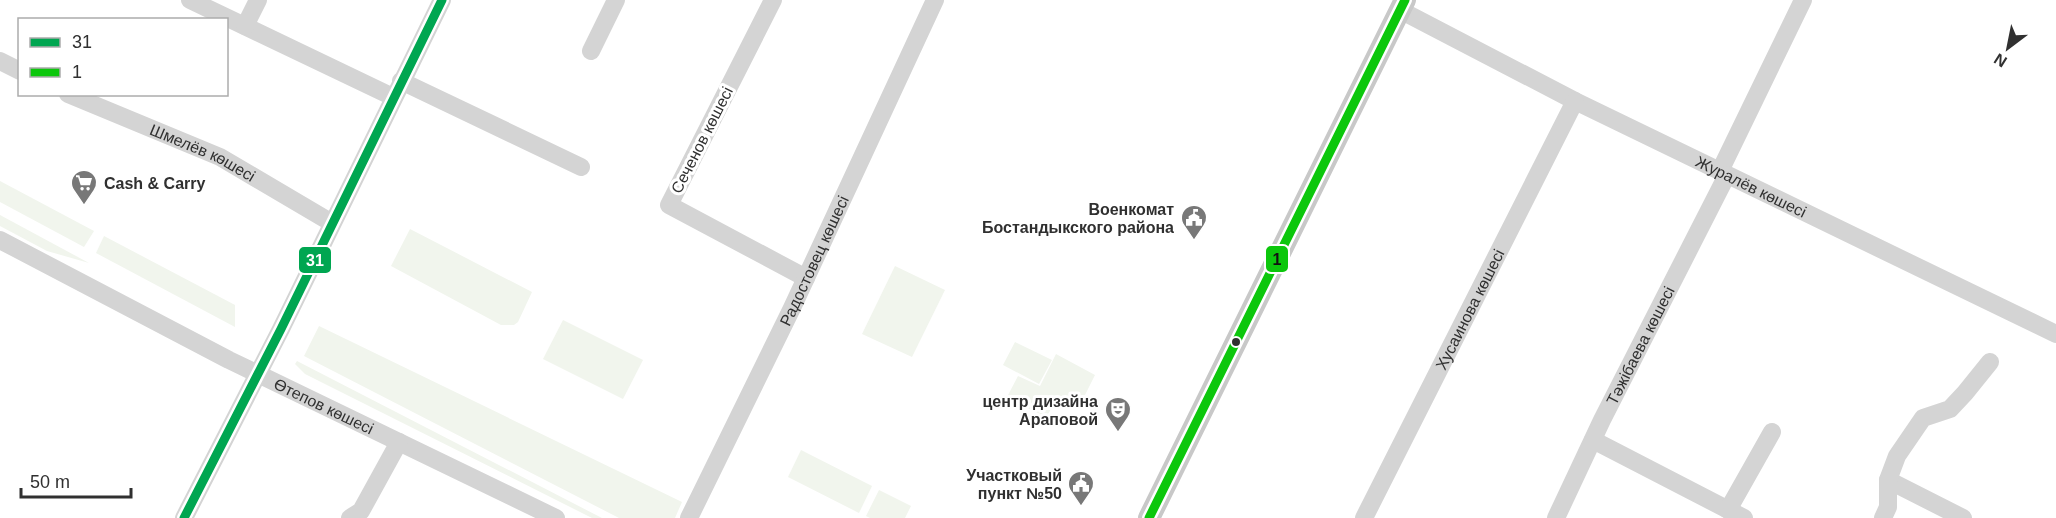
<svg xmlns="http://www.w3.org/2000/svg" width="2056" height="518" font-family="Arial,sans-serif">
<rect width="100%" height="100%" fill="#fff"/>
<g fill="#f1f5ed">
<polygon points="0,181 94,231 84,247 0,202"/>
<polygon points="0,215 89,263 47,251 0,226"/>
<polygon points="410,229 532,292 518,322 514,325 501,325 391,266"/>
<polygon points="104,236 235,305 235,327 96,253"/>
<polygon points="895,266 945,290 912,357 862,334"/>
<polygon points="563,320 643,360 623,399 543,359"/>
<polygon points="319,326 682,502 675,518 619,518 304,356"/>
<polygon points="1015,342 1052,360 1039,384 1003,365"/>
<polygon points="1056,354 1095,375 1079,407 1058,396 1046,418 1007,397 1018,376 1040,386"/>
<polygon points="297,361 602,518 592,518 305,374 295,364"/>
<polygon points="801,450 872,486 859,513 788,477"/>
<polygon points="879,490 911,506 905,518 870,518 866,516"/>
</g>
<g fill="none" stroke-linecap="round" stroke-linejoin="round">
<g stroke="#d4d4d4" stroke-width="18">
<polyline points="190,0 393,97"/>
<polyline points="773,0 669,205 806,278"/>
<path id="s1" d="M1400,10L1575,101L2056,334"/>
<polyline points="245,26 258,0"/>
<polyline points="591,51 616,0"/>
<polyline points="0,61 20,71"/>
<polyline points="401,81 581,167"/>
<path id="s2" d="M68,94L220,157L332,223"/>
<polyline points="1720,171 1803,0"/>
<path id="s3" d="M0,240L229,360L556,518"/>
<polyline points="1593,440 1744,518"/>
<polyline points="1888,480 1963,518"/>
<polyline points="1728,510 1772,432"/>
<polyline points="184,518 281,329 442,0"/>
<polyline points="350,518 361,511 399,442"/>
<path id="s4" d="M689,518L792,308L935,0"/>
<path id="s5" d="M1364,518L1575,101"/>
<path id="s6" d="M1556,518L1602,420L1727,175"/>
<polyline points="1883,518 1888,507 1888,480 1897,456 1923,418 1950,409 1965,393 1990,362"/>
</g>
<polyline stroke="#c8c8c8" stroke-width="22" points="1149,518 1405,0"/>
<defs>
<polyline id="bus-1" points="184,518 281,329 442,0"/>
<polyline id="bus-2" points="1149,518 1405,0"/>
</defs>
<use href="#bus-1" stroke="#fff" stroke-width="14"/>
<use href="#bus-2" stroke="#fff" stroke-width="14"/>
<use href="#bus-1" stroke="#00a651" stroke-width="9"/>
<use href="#bus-2" stroke="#0cc70c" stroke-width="9"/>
</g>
<defs>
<symbol id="supermarket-pin" viewBox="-11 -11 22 30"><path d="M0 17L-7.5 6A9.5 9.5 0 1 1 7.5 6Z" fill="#787878" stroke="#fff"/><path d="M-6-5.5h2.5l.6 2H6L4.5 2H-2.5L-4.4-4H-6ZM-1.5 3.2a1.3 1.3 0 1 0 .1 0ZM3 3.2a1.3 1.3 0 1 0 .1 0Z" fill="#fff"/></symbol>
<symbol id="civic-pin" viewBox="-11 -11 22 30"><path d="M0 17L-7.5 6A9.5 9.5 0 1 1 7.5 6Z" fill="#787878" stroke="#fff"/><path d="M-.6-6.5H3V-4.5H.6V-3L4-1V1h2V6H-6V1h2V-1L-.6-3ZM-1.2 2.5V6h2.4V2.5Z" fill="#fff"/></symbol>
<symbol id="theatre-pin" viewBox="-11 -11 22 30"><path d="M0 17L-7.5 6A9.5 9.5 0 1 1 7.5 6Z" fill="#787878" stroke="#fff"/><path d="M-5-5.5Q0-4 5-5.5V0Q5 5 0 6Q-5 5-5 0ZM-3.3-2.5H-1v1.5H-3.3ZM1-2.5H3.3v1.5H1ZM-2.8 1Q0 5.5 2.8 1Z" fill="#fff"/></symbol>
</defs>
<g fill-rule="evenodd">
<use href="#supermarket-pin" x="69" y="168" width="30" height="40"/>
<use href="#civic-pin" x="1179" y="203" width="30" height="40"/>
<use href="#theatre-pin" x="1103" y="395" width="30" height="40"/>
<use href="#civic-pin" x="1066" y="469" width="30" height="40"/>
</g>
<circle fill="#303030" stroke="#fff" stroke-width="2" cx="1236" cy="342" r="5"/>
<g text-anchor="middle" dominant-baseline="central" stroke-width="6" stroke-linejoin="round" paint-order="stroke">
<g font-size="16" fill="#303030" stroke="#fff">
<text transform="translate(702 140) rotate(-63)">Сеченов көшесі</text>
<text stroke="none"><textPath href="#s2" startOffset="147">Шмелёв көшесі</textPath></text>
<text stroke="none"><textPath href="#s1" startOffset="393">Журалёв көшесі</textPath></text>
<text stroke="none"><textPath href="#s4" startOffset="286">Радостовец көшесі</textPath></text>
<text stroke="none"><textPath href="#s5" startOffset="234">Хусаинова көшесі</textPath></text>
<text stroke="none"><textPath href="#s6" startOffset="192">Тәжібаева көшесі</textPath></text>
<text stroke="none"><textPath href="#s3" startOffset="364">Өтепов көшесі</textPath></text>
</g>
<g font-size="16" font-weight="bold" fill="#303030" stroke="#fff" text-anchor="end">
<text x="104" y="183" text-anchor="start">Cash &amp; Carry</text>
<text x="1174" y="209">Военкомат<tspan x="1174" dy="18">Бостандыкского района</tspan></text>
<text x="1098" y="401">центр дизайна<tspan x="1098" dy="18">Араповой</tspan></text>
<text x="1062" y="475">Участковый<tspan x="1062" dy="18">пункт №50</tspan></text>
</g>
</g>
<g stroke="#fff" stroke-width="2">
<rect x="1265" y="245" width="24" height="28" rx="6" fill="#0cc70c"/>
<rect x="298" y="246" width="34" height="28" rx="6" fill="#00a651"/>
</g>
<g font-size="16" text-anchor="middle" font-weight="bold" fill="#fff">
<text x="315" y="266">31</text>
</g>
<g font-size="16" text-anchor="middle" font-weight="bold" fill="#111">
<text x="1277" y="265">1</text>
</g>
<rect x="18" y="18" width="210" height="78" fill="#ffffff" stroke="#acacac" stroke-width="1.5"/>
<rect x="30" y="38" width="30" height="9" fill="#00a651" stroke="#acacac" stroke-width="1.5"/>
<text x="72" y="48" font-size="18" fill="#303030">31</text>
<rect x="30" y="68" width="30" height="9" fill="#0cc70c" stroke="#acacac" stroke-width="1.5"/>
<text x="72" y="78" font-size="18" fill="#303030">1</text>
<g transform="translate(2008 48) rotate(212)" stroke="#ffffff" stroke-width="4.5" paint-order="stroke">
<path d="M0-4.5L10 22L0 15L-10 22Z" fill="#303030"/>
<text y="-9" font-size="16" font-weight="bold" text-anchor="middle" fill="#303030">N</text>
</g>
<path d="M21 488v9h110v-9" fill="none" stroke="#303030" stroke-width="3"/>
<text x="30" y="488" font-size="18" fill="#303030" stroke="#ffffff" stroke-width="4.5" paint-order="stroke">50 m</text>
</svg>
